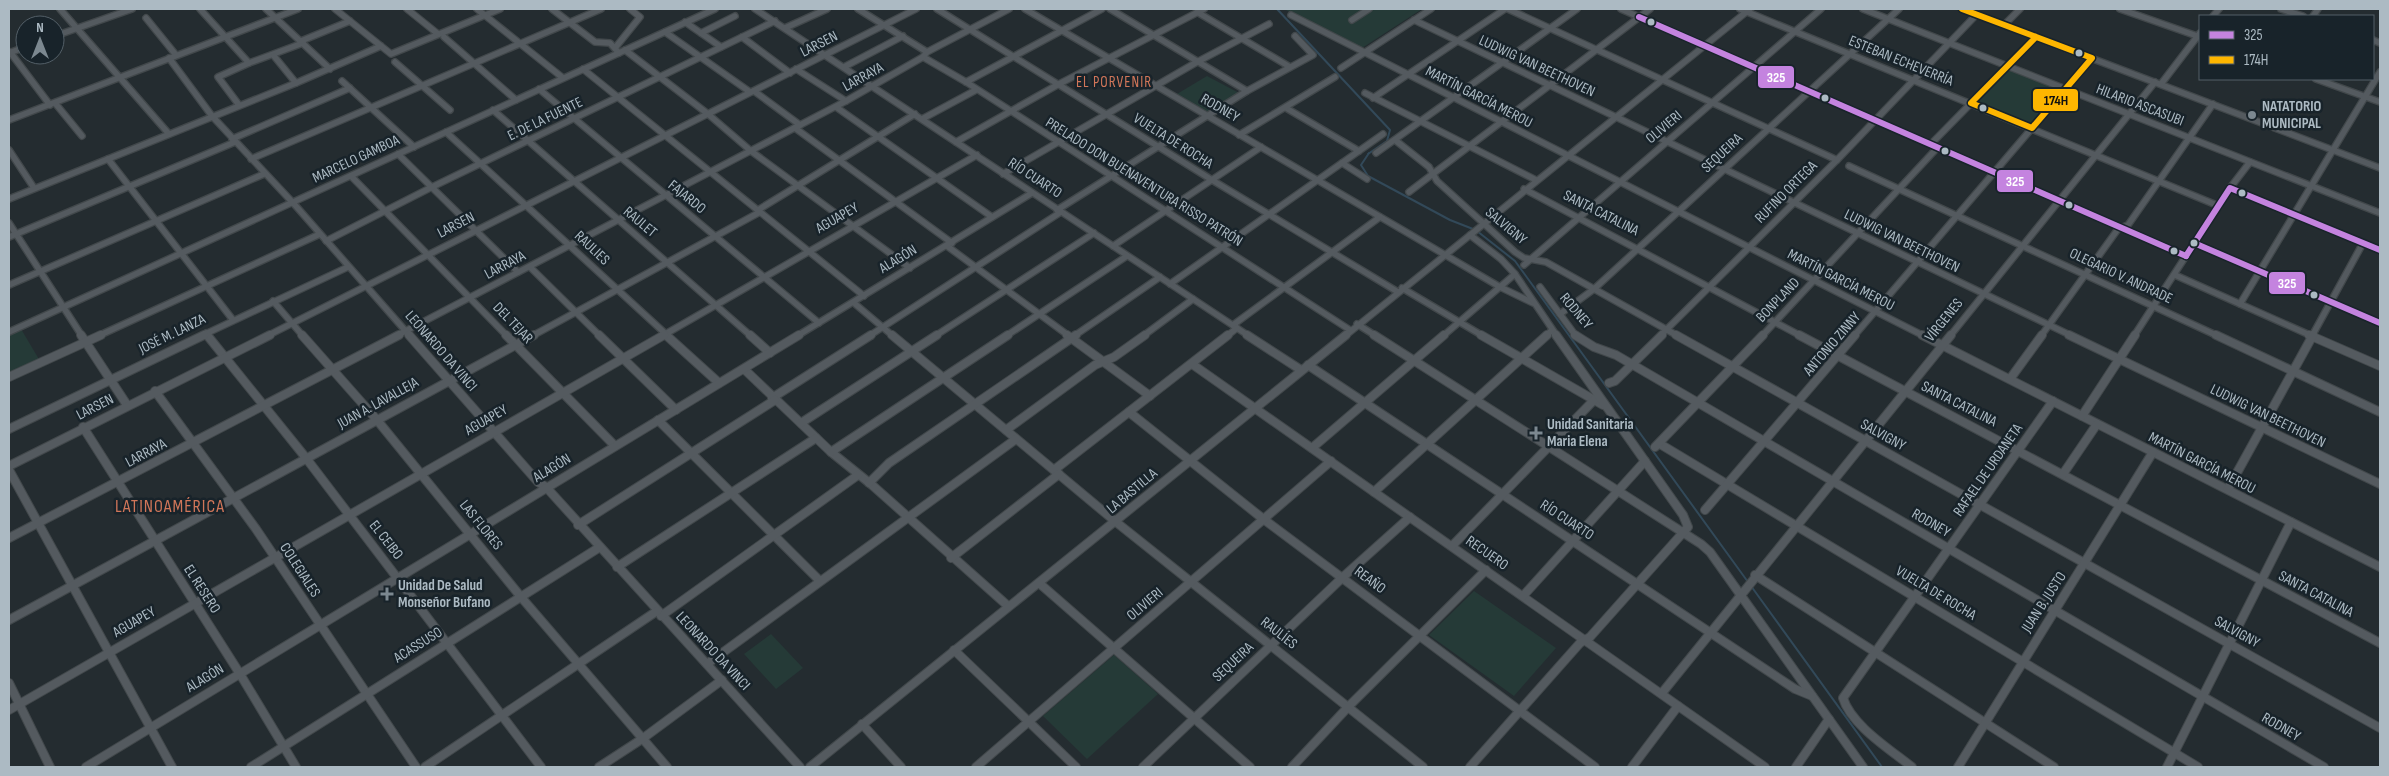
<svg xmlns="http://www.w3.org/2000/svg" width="2389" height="776" font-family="'Sofia Sans Condensed',sans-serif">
<rect width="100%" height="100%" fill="#242c30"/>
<g fill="#253a37">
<polygon points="1284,9 1422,9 1362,48"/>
<polygon points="2009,68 2061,89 2029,125 1975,103"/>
<polygon points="1207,76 1239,93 1207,112 1177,94"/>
<polygon points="21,329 40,361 9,375 9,335"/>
<polygon points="1474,591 1556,648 1514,696 1429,635"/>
<polygon points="771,634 803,668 776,689 744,654"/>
<polygon points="1114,655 1158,694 1087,759 1043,716"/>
</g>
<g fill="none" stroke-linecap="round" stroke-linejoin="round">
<g stroke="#324959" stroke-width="2">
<polyline points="1277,9 1390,130 1387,141 1368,154"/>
<polyline points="1369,153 1361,165 1368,176 1450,220 1473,229"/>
<polyline points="1477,231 1515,261 1748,582"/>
<polyline points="1751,586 1882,767"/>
</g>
<defs>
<g id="minor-far1">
<polyline points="60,9 169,134"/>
<polyline points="200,9 249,63 303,43"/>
<polyline points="266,9 330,69"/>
<polyline points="335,9 391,54 500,9"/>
<polyline points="407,9 438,34"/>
<polyline points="477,9 563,78"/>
<polyline points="552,9 595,42 610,43 619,53"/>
<polyline points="755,9 1249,336"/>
<polyline points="858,9 927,52"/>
<polyline points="937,9 1212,180 1398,292"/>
<polyline points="1025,9 1500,287 1533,303"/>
<polyline points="1110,9 1247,91"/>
<polyline points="1508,9 1837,160"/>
<polyline points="1621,9 2186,256"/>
<polyline points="1740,9 2219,206"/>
<polyline points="1863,9 2380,213"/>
<polyline points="1962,9 2380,168"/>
<polyline points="2120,9 2200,37"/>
<polyline points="2281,9 2303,16"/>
<polyline points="1197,12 1290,67"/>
<polyline points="1291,15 1924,336"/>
<polyline points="2213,16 2219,9"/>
<polyline points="2313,16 2318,9"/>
<polyline points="146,18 176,55"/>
<polyline points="1352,20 1369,9"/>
<polyline points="1414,20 2072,336"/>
<polyline points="685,22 721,47"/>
<polyline points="2004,25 2020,9"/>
<polyline points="785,28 827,9"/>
<polyline points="665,32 750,92"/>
<polyline points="701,33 735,16"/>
<polyline points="55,36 132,9"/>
<polyline points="444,37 516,100"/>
<polyline points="742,37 790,73"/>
<polyline points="2373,40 2380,43"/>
<polyline points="301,41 350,21"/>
<polyline points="615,48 640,17 630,9"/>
<polyline points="625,50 708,114 751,151 910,268"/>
<polyline points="10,52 50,105"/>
<polyline points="9,53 25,47"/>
<polyline points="274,56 296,83"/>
<polyline points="923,57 966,82 1350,330"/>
<polyline points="169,58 212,116 295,205 410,336"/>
<polyline points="395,62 450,110"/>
<polyline points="844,67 903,36"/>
<polyline points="1341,68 1431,9"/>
<polyline points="583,69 864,296"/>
<polyline points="796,69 846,101"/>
<polyline points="2316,79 2380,102"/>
<polyline points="342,81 414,147"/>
<polyline points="966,82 1102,9"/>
<polyline points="2161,84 2200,33"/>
<polyline points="539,89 819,323"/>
<polyline points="754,91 800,125"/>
<polyline points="1365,93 1536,180"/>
<polyline points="1373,98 1505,9"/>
<polyline points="55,103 82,136"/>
<polyline points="239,105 218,77 249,63"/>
<polyline points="836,107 992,217"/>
<polyline points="1286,108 1359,151"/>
<polyline points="493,110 751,336"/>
<polyline points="922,119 976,90"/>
<polyline points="9,120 298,9"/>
<polyline points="795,128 952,243"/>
<polyline points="446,132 668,336"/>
<polyline points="1239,135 1335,77"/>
<polyline points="232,139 350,88"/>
<polyline points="1395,140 1429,167 1437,181 1515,252 1524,258 1546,262 1678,336"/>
<polyline points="956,142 1059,84 1204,9"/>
<polyline points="1931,144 2036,37"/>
<polyline points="9,150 34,188"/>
<polyline points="1376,153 1577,9"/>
<polyline points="398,154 518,272"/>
<polyline points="108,159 233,320"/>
<polyline points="251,159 601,9"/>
<polyline points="1342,163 1367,179"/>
<polyline points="1849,166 2218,336"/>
<polyline points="1003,174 1197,62 1269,24"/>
<polyline points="351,176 507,336"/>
<polyline points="2230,188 2380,250"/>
<polyline points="1524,189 1801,336"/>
<polyline points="1409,192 1650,9"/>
<polyline points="9,199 296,83 381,46"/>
<polyline points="758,210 915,114"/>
<polyline points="1057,210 1247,91 1313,55 1295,36"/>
<polyline points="9,223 82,336"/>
<polyline points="1470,235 1501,259 1515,274 1557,336"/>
<polyline points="9,237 235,142"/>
<polyline points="326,241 432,187 775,21"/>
<polyline points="2194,243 2380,323"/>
<polyline points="947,246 1069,336"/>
<polyline points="1113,246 1261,147"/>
<polyline points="1524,265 1821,9"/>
<polyline points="530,267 600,336"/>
<polyline points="2175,275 2312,336"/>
<polyline points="1170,284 1383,134"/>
<polyline points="9,285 264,174"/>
<polyline points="1540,287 1576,336"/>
<polyline points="1402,288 1483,336"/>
<polyline points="273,301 303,336"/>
<polyline points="854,303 893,336"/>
<polyline points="2240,304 2380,72"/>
<polyline points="1560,314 1594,289 1899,9"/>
<polyline points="1357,324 1376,336"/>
<polyline points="1233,325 1380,217"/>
<polyline points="9,332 715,9"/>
<polyline points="206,333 208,336"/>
<polyline points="98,336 320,234"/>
<polyline points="201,336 348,267"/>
<polyline points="267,336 916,9"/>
<polyline points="396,336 846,101 923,57 927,52 1009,9"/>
<polyline points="532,336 760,212"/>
<polyline points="662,336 977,155"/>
<polyline points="797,336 1032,193"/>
<polyline points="869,336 1061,212"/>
<polyline points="935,336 1094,233"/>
<polyline points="1006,336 1127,256"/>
<polyline points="1074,336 1160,277"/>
<polyline points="1143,336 1193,299"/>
<polyline points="1227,336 1237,328"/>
<polyline points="1345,336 1750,9"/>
<polyline points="1443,336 1515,274"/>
<polyline points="1546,336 1552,330"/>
<polyline points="1660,336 1837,160 1977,14"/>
<polyline points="1762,336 1938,147"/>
<polyline points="1854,336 2092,58"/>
<polyline points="1950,336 2155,82"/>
<polyline points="2041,336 2118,229 2128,225 2213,104"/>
<polyline points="2134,336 2230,188 2250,162"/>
<polyline points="2312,336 2363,243"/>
</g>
<g id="minor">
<polyline points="81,335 127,405"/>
<polyline points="207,335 306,458 541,767"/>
<polyline points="302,335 377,420 521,597 667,767"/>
<polyline points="409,335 538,482 546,487 800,767"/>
<polyline points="506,335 615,446"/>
<polyline points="599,335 676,410"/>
<polyline points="666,335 719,383"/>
<polyline points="750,335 770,353"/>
<polyline points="892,335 1116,522 1423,767"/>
<polyline points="1067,335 1150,396"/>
<polyline points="1247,335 1301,370"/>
<polyline points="1374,335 1701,544 1710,552 1863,767"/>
<polyline points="1481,335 1603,405"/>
<polyline points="1575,335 1594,347 1616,355 2324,767"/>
<polyline points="1676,335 2380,728"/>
<polyline points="1799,335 2380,643"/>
<polyline points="1922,335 2380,567"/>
<polyline points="2069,335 2380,484"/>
<polyline points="2216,335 2380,412"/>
<polyline points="2309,335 2380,366"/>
<polyline points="1192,364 1765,767"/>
<polyline points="1308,365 1795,689 1812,696"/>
<polyline points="744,369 831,452 872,485 1008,606"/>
<polyline points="9,377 101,335"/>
<polyline points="2010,379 2042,335"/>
<polyline points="1609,383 1615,381 1662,335"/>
<polyline points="155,391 256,529 416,767"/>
<polyline points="772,398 871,335"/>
<polyline points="1129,412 1262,518 1595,767"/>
<polyline points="2082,416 2135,335"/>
<polyline points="658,420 820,581"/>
<polyline points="801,423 937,335"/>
<polyline points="83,427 240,674 296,767"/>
<polyline points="9,429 204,335"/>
<polyline points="1006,430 1095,365 1114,357 1145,335"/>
<polyline points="1660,444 2198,767"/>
<polyline points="1655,447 1763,335"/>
<polyline points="1312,448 1444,335"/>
<polyline points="831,452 1008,335"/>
<polyline points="9,466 270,335"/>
<polyline points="9,470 172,767"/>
<polyline points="1054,470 1228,335"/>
<polyline points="2063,474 2097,424"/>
<polyline points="869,483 889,463 1076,335"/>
<polyline points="2228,489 2313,335"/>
<polyline points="1374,492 1547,335"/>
<polyline points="1705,510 1855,335"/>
<polyline points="578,525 775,400"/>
<polyline points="9,538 399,335"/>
<polyline points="1452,546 1595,399"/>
<polyline points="951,558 1059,474"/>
<polyline points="617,567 816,438"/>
<polyline points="1755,575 2054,767"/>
<polyline points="1039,583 1250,767"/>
<polyline points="1523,596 1645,461"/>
<polyline points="661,616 858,475"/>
<polyline points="9,620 534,335"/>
<polyline points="954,650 1076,767"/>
<polyline points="707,664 1016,439"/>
<polyline points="9,683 50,767"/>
<polyline points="1662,693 1951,335"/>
<polyline points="9,710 664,335"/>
<polyline points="862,724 901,767"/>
<polyline points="86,767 799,335"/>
<polyline points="251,767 600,547"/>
<polyline points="425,767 657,611"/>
<polyline points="599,767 642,739 722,680"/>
<polyline points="810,767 1346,335"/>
<polyline points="976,767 1331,461"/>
<polyline points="1143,767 1343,577 1410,517"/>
<polyline points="1292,767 1349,706 1486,570"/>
<polyline points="1470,767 1580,643 1590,637 1688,527 1683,515 1556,335"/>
<polyline points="1632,767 1678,706"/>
<polyline points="1796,767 1829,719"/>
<path d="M1912,767C1891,750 1851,725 1843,698L2053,401"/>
<polyline points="1958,767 2153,452"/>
<polyline points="2167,767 2291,522"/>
</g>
</defs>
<use href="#minor-far1" stroke="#42484b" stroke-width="8"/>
<use href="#minor" stroke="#42484b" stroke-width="10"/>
<use href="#minor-far1" stroke="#545a5f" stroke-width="5.5"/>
<use href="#minor" stroke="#545a5f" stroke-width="8"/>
<defs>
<g id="bus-1">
<polyline points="1639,17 2186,256"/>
<polyline points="2194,243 2380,323"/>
<polyline points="2186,256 2230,188 2380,250"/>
</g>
<polyline id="bus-2" points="1962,9 2092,58 2032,128 1971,103 2036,37"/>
</defs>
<use href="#bus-1" stroke="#18232a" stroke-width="9"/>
<use href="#bus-2" stroke="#18232a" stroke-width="9"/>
<use href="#bus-1" stroke="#c483df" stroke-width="6"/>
<use href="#bus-2" stroke="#feb600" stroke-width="6"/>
</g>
<g fill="#acbac3" stroke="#18232a" stroke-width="2">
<circle cx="1651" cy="22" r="4.5"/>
<circle cx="2079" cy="53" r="4.5"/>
<circle cx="1825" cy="98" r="4.5"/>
<circle cx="1983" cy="108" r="4.5"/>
<circle cx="1945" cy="151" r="4.5"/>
<circle cx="2242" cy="193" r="4.5"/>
<circle cx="2069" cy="205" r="4.5"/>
<circle cx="2194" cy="243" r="4.5"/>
<circle cx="2174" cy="251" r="4.5"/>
<circle cx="2314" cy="295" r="4.5"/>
</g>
<g fill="#7c8890" stroke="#18232a" stroke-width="2">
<circle cx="2252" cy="115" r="5"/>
<path d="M1533.5 425.5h5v5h5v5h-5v5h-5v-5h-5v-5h5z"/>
<path d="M384.5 586.5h5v5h5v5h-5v5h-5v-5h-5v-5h5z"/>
</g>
<g text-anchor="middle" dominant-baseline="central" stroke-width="5" stroke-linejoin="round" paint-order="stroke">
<g font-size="15" fill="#acbac3" stroke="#18232a">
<text transform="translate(819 44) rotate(-27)">LARSEN</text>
<text transform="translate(1901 61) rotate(22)">ESTEBAN ECHEVERRÍA</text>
<text transform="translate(1537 66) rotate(25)">LUDWIG VAN BEETHOVEN</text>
<text transform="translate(863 77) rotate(-29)">LARRAYA</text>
<text transform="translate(1479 97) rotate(27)">MARTÍN GARCÍA MEROU</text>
<text transform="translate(2140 105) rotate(21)">HILARIO ASCASUBI</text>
<text transform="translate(1220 108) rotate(30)">RODNEY</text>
<text transform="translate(545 119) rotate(-26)">E. DE LA FUENTE</text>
<text transform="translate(1664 127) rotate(-40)">OLIVIERI</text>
<text transform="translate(1173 141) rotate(32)">VUELTA DE ROCHA</text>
<text transform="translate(1722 153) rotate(-43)">SEQUEIRA</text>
<text transform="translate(356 159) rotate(-25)">MARCELO GAMBOA</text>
<text transform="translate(1035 178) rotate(33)">RÍO CUARTO</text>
<text transform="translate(1144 182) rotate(32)">PRELADO DON BUENAVENTURA RISSO PATRÓN</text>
<text transform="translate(1786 192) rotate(-45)">RUFINO ORTEGA</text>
<text transform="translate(687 197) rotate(39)">FAJARDO</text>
<text transform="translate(1601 213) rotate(27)">SANTA CATALINA</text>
<text transform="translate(837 218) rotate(-30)">AGUAPEY</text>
<text transform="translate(640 222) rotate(40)">RAULET</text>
<text transform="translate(456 225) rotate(-27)">LARSEN</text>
<text transform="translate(1506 226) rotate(40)">SALVIGNY</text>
<text transform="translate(1902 241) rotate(26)">LUDWIG VAN BEETHOVEN</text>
<text transform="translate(592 248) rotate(43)">RAULIES</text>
<text transform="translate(898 259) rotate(-31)">ALAGÓN</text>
<text transform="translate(505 265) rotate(-28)">LARRAYA</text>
<text transform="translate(2121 276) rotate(25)">OLEGARIO V. ANDRADE</text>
<text transform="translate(1841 280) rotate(27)">MARTÍN GARCÍA MEROU</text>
<text transform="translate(1778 300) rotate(-46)">BONPLAND</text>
<text transform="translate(1576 311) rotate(50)">RODNEY</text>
<text transform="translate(1944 320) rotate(-51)">VÍRGENES</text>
<text transform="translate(513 323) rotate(46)">DEL TEJAR</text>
<text transform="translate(172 334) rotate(-26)">JOSÉ M. LANZA</text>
<text transform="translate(1832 344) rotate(-49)">ANTONIO ZINNY</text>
<text transform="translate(441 351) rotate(49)">LEONARDO DA VINCI</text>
<text transform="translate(378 403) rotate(-29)">JUAN A. LAVALLEJA</text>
<text transform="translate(1959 404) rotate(27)">SANTA CATALINA</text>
<text transform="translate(95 407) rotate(-27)">LARSEN</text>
<text transform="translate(2268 416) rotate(26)">LUDWIG VAN BEETHOVEN</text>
<text transform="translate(486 420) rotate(-30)">AGUAPEY</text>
<text transform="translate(1883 435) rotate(29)">SALVIGNY</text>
<text transform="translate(146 453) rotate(-28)">LARRAYA</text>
<text transform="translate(2202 463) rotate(27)">MARTÍN GARCÍA MEROU</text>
<text transform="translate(552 468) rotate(-31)">ALAGÓN</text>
<text transform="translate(1988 470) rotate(-55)">RAFAEL DE URDANETA</text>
<text transform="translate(1132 491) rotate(-40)">LA BASTILLA</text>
<text transform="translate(1567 520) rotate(33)">RÍO CUARTO</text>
<text transform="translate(1931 523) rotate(30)">RODNEY</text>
<text transform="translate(481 525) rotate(51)">LAS FLORES</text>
<text transform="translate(386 540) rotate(52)">EL CEIBO</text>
<text transform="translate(1487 553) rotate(35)">RECUERO</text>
<text transform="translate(300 570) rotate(57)">COLEGIALES</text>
<text transform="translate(1370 580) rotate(37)">REAÑO</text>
<text transform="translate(202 589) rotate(57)">EL RESERO</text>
<text transform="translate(1936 593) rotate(31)">VUELTA DE ROCHA</text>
<text transform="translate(2316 594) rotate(28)">SANTA CATALINA</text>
<text transform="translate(2044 602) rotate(-57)">JUAN B. JUSTO</text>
<text transform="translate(1145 604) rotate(-40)">OLIVIERI</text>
<text transform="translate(134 622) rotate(-30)">AGUAPEY</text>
<text transform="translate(2237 632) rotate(29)">SALVIGNY</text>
<text transform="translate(1279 633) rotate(38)">RAULÍES</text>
<text transform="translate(418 645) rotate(-32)">ACASSUSO</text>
<text transform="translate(713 651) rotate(47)">LEONARDO DA VINCI</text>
<text transform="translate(1233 662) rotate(-43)">SEQUEIRA</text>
<text transform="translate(205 678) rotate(-31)">ALAGÓN</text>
<text transform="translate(2281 727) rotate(30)">RODNEY</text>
</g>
<g font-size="15" letter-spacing="1" fill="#d17659" stroke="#18232a">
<text x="1114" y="82">EL PORVENIR</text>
</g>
<g font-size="15" font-weight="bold" fill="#acbac3" stroke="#18232a" text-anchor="start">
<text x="2262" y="106">NATATORIO<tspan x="2262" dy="17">MUNICIPAL</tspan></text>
<text x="1547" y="424">Unidad Sanitaria<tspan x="1547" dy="17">Maria Elena</tspan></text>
<text x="398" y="585">Unidad De Salud<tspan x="398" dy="17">Monseñor Bufano</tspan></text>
</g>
<g font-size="18" letter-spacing="1" fill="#d17659" stroke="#18232a">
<text x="170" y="506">LATINOAMÉRICA</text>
</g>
</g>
<g stroke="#18232a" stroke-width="2">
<rect x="1757" y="65" width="38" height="24" rx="5" fill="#c483df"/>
<rect x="2032" y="88" width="47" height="24" rx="5" fill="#feb600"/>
<rect x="1996" y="169" width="38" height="24" rx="5" fill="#c483df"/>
<rect x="2268" y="271" width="38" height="24" rx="5" fill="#c483df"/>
</g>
<g font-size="14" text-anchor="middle" font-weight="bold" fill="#fff">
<text x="1776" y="82">325</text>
<text x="2015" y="186">325</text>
<text x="2287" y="288">325</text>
</g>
<g font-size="14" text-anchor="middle" font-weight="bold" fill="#111">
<text x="2056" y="105">174H</text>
</g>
<rect width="2389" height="776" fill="none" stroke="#acbac3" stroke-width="20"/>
<rect x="2199" y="15" width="175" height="65" fill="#18232a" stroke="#535f67"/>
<rect x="2209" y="31" width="25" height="8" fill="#c483df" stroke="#535f67"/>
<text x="2244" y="40" font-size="15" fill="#acbac3">325</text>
<rect x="2209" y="56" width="25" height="8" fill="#feb600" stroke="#535f67"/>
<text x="2244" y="65" font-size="15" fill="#acbac3">174H</text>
<g transform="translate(40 40)"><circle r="24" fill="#18232a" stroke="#535f67"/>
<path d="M0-4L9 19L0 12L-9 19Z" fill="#7c8890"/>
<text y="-8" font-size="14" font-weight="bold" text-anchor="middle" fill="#acbac3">N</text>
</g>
</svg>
